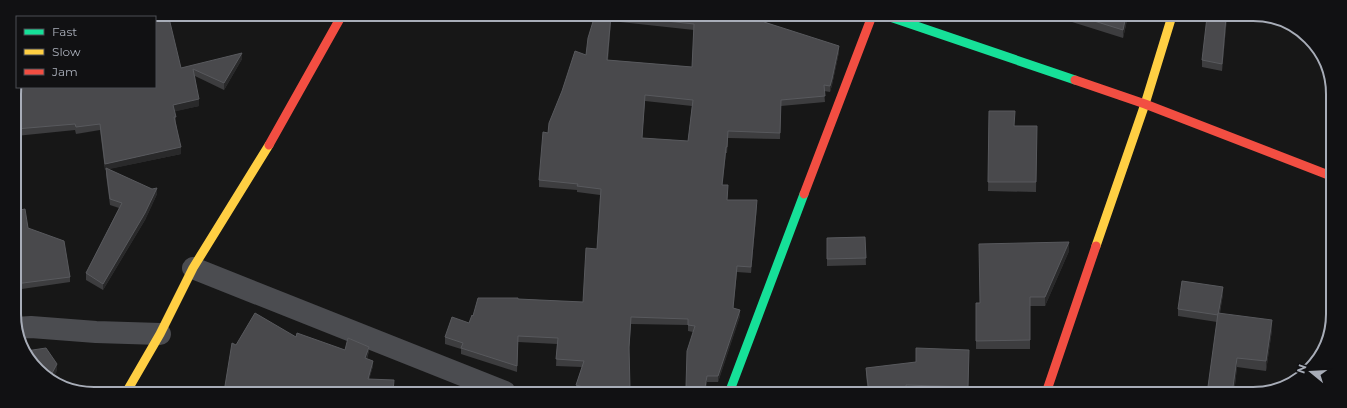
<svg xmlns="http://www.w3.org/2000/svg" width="1347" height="408" font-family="Montserrat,sans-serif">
<rect width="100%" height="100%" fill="#171717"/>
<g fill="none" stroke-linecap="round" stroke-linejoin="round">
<g stroke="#4b4c50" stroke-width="22">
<path d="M193,268L505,392"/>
<path d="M15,328L31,327L96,332L160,334"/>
</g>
<g stroke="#16e098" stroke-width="9">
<path d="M887,16L1075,80"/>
<path d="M729,393L804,194"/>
</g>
<g stroke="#ffcf43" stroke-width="9">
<path d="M1096,246L1145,104L1172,16"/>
<path d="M127,391L160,334L193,268L269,145"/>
</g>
<g stroke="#f24e42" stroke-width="9">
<path d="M1075,80L1145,104L1331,176"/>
<path d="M269,145L342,15"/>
<path d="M804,194L872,16"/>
<path d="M1046,393L1096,246"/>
</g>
</g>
<g fill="#3d3d3f" fill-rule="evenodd">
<path d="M595,15L754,16L765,22L839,52L832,85L830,92L824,91L825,102L781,106L780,139L728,138L727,153H726L722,185L728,192L727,200L757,206L751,273L737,272L733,308L740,316L718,382H707L705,393L578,392L576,391V385L582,367L556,366L557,344L518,342L517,372L461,354V349L445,344V337L469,323L473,316L518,299L583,302L597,249L600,195L577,192V190L539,187V180L548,133L586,55ZM611,21L694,30L692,67L608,60ZM645,101L692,106L688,141L642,138ZM631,324L688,325V331L693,332L686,387L630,389L629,352Z"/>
<path d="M1053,16H1128L1123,38Z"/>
<path d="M1227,17L1222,71L1202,67V60Z"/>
<path d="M242,59L224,90L195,76L199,106L175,111L176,123L181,154L108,169L157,194L145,220L103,290L86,280V273L119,208L110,205L106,175V170H105L100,130L76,134L75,130L16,136L14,116V89L181,68Z"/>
<path d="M989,111L1015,126H1037L1036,192L988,191Z"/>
<path d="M15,211L28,228L70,277V282L15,290Z"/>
<path d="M865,237L866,265L827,266V238Z"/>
<path d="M1069,251L1045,306H1030V349H976V303H980Z"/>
<path d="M1223,294L1220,313L1272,330L1266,371L1237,367L1234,394H1207L1217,322L1178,316V309Z"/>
<path d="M296,337L345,350L369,351L367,359L373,366L369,379L394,392H224L236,345Z"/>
<path d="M969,357L968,393H936L907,392V393H868L866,375V368Z"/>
</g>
<g fill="#29292a">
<path d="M611,15V21L607,66V60Z"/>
<path d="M1126,16H1128L1123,38V30Z"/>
<path d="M1226,17H1227L1222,71V64Z"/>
<path d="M839,46V52L832,85L830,92V86Z"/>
<path d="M242,53V59L224,90V83Z"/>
<path d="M199,99V106L173,112V105Z"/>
<path d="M181,147V154L105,170V164Z"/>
<path d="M726,147V153L722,191V185Z"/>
<path d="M157,188V194L145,220L103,290V284Z"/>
<path d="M757,200V206L751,273V267Z"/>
<path d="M1069,242V251L1045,306V297Z"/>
<path d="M737,266V272L733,314V308Z"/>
<path d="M1223,287V294L1218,322V315Z"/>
<path d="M740,310V316L718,382V376Z"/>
<path d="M1272,320V330L1266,371V361Z"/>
<path d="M369,347V351L365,363V358Z"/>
<path d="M1237,358V367L1234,394H1232Z"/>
<path d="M373,361V366L368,384V379Z"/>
<path d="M57,364V371L53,379L50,377Z"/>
<path d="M707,376V382L705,393H704Z"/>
</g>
<g fill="#49494c" stroke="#58595d" fill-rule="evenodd">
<path d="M122,14H144V17H123Z"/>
<path d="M162,14H168L181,68L242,53L224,83L193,69L199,99L173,105L176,117H174L181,147L105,164L100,124L76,127L75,124L16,129L14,109V89L17,77V87H155V17H151Z"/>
<path d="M595,15L754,16L765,19L764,22L839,46L832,79L830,86L824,85L825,96L781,100L780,133L728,131L727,147H726L722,185H728L727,200H757L751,267L737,266L733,308L740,310L718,376H707L704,393L579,392H578V391L593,390L576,385L584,361L556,359L558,338L518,336L517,366L461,348L463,343L445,337L452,317L469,323L472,315L473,316L478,298H518V299L583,302L586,248L597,249L601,189L577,186L578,184L539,180L543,132L548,133L549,123L562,91L575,51L586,55L588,38ZM611,15L694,24L692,67L607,60ZM645,95L693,100L688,141L642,138ZM631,317L688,319V325L695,326L687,351L686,387L630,389L629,347Z"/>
<path d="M1078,16H1126L1123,30Z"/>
<path d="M1207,17H1226L1222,64L1202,60Z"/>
<path d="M989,111H1015L1014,126H1037L1036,182H988Z"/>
<path d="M106,168L152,189L157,188L145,213L103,284L86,273L122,203L110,199Z"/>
<path d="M25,209L28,228L64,241L70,277L15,284V211Z"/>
<path d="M865,237L866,258L827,259V238Z"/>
<path d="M1069,242L1045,297H1030V340L976,341V303H980L979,244Z"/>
<path d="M1182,281L1223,287L1218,315L1178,309Z"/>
<path d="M255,313L296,337L297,333L345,350L348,338L369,347L365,358L373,361L368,379L394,380L393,392H271L253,388V392H224L232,343L236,345Z"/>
<path d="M1218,313L1272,320L1266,361L1237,358L1232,394H1207Z"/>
<path d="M46,348L57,364L50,377L34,367L26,351Z"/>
<path d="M916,348L969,350L968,387L906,385L907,393H869L866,368L916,362Z"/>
<path d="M444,389L452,392H443Z"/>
</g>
<path d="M0 0H1347V408H0ZM94 21H1253A73 73 0 0 1 1326 94V314A73 73 0 0 1 1253 387H94A73 73 0 0 1 21 314V94A73 73 0 0 1 94 21Z" fill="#111113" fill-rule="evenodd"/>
<path fill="none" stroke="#a8adb8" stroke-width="2" d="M94 21H1253A73 73 0 0 1 1326 94V314A73 73 0 0 1 1253 387H94A73 73 0 0 1 21 314V94A73 73 0 0 1 94 21Z"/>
<rect x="16" y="16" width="140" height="72" fill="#111113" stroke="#4d4f55"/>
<rect x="24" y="29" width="20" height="6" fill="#16e098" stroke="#4d4f55"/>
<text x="52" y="36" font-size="12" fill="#a8adb8">Fast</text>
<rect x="24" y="49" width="20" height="6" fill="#ffcf43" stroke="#4d4f55"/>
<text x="52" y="56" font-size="12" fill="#a8adb8">Slow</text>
<rect x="24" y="69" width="20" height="6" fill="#f24e42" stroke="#4d4f55"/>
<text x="52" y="76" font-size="12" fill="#a8adb8">Jam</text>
<g transform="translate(1311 372) rotate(288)" stroke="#111113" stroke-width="3" paint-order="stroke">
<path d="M0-3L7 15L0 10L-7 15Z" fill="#a8adb8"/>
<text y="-6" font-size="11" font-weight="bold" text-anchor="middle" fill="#a8adb8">N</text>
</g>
</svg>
